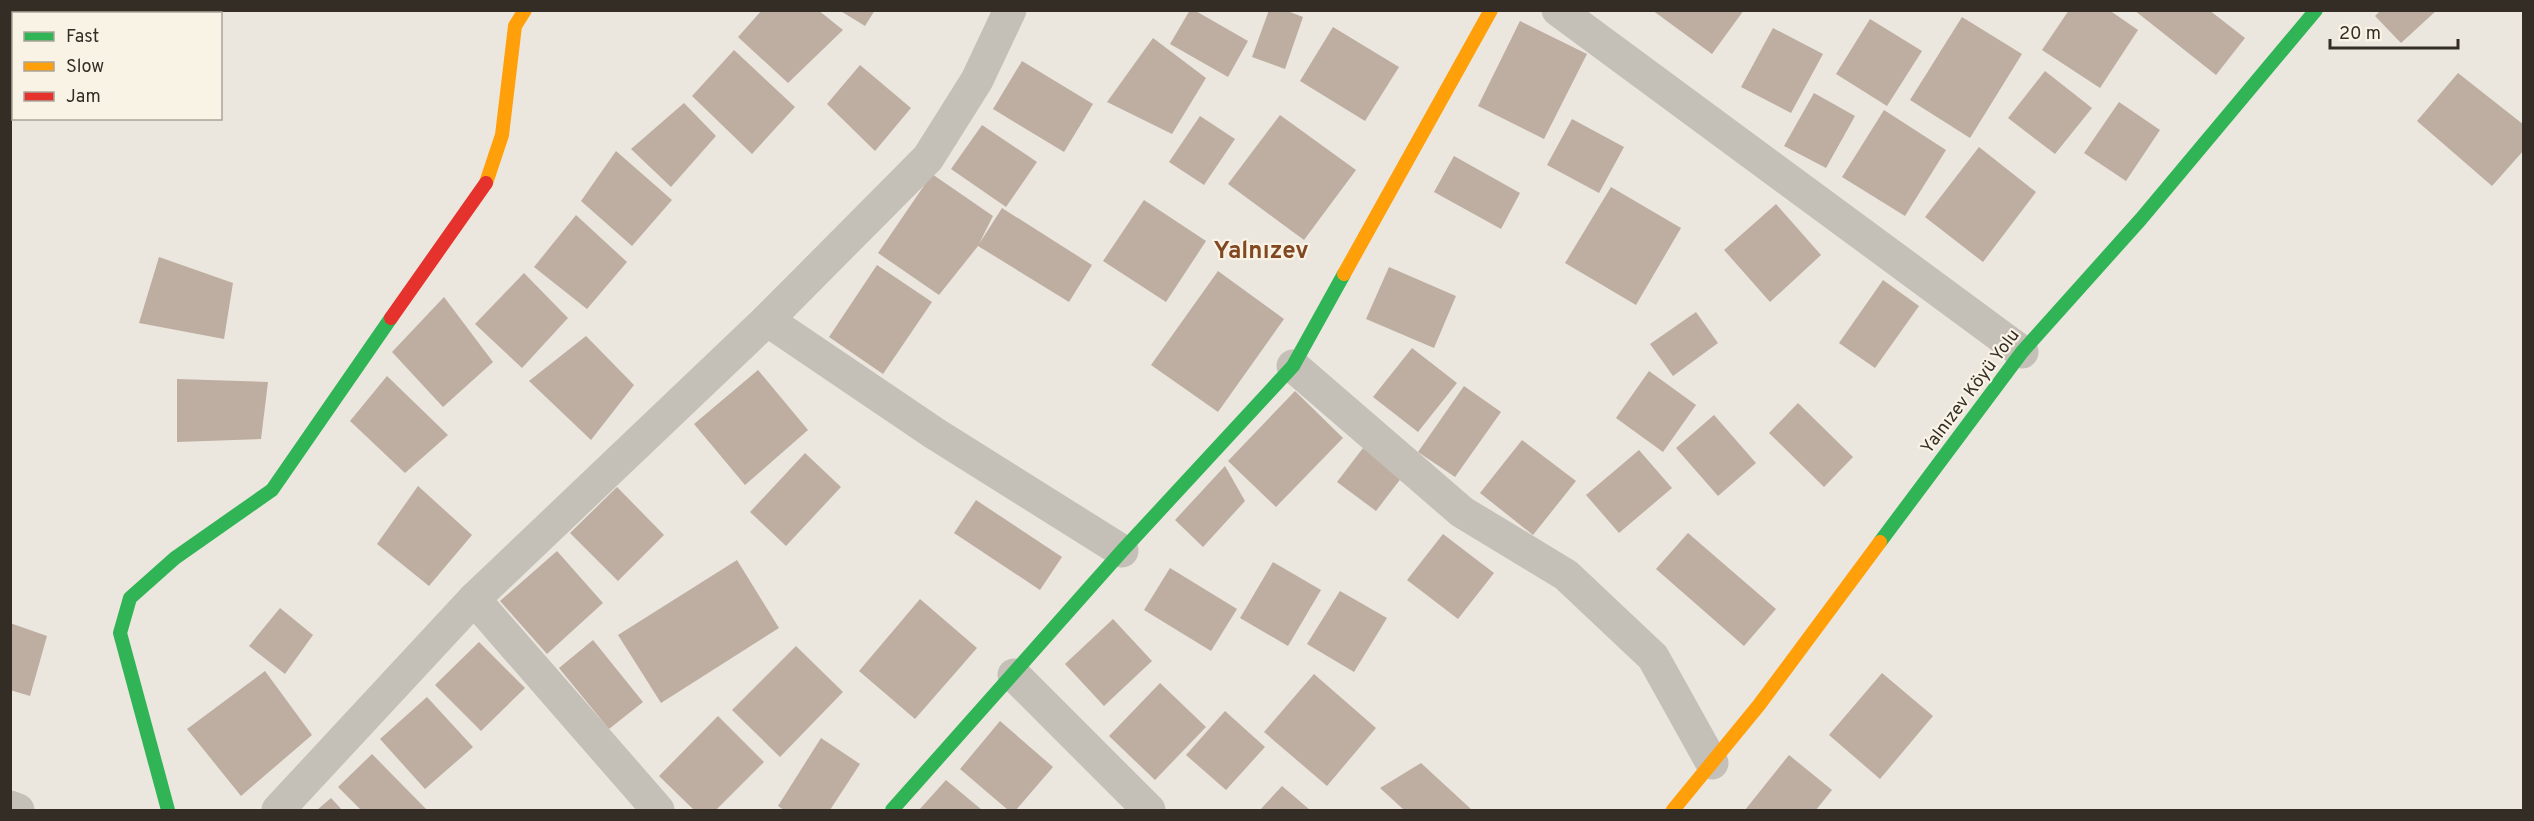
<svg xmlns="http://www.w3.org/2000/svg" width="2534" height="821" font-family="Overpass,sans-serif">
<rect width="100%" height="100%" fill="#ebe7df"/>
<g fill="#beaea1">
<path d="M75,10H149L150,14H75Z"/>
<path d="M762,10H818L843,30L788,83L738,37Z"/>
<path d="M839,10H875L865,26Z"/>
<path d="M1190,10H1194L1248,41L1228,77L1170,44Z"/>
<path d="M1269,10H1285L1303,17L1285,69L1252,57Z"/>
<path d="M1652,10H1744L1712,54Z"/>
<path d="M2069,10H2109L2138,30L2100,88L2042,50Z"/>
<path d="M2134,10H2209L2245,38L2216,75Z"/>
<path d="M2381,10H2437L2401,43L2375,16Z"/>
<path d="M1962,17L2022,54L1970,138L1910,100Z"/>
<path d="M1870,19L1922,51L1887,106L1836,74Z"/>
<path d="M1520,21L1587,54L1544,139L1478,106Z"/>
<path d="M1333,27L1399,67L1365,121L1300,81Z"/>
<path d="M1773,28L1823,54L1791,113L1741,87Z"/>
<path d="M1153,38L1206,78L1172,134L1107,102Z"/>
<path d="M734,50L795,107L752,154L692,96Z"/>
<path d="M1022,61L1093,104L1064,152L993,109Z"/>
<path d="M860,65L911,108L875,151L827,104Z"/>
<path d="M2045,71L2092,108L2055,154L2008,118Z"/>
<path d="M2458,73L2524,125V150L2492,186L2417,121Z"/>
<path d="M1814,93L1855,116L1826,168L1784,146Z"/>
<path d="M2119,102L2160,130L2126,181L2084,153Z"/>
<path d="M684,103L716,136L671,187L631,149Z"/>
<path d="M1884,110L1946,150L1905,216L1842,177Z"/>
<path d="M1280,115L1356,170L1304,240L1228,184Z"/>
<path d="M1200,116L1235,139L1204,185L1169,162Z"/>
<path d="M1572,119L1624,147L1599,193L1547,165Z"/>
<path d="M982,125L1037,162L1006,207L951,169Z"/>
<path d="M1979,147L2036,192L1983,262L1925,217Z"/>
<path d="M616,151L672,200L632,246L581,201Z"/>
<path d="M1454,156L1520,193L1501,229L1434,192Z"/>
<path d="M932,174L993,216L979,244L1002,208L1092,265L1069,302L978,246L939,295L878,253Z"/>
<path d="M1611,187L1681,228L1636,305L1565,263Z"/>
<path d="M1144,200L1206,241L1166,302L1103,261Z"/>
<path d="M1776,204L1821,255L1770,302L1724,250Z"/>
<path d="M576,215L627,262L587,309L534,267Z"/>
<path d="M159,257L233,283L224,339L139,323Z"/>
<path d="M877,265L932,302L883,374L829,337Z"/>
<path d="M1389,267L1456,296L1434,348L1366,319Z"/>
<path d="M1218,271L1284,319L1218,412L1151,365Z"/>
<path d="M524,273L568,318L522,368L475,324Z"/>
<path d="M1883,280L1919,306L1875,368L1839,343Z"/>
<path d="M444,297L493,362L443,407L392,352Z"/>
<path d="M1696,312L1718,343L1673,376L1650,344Z"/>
<path d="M586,336L634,385L591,440L529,381Z"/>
<path d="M1412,348L1457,383L1418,432L1373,397Z"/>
<path d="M758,370L808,430L745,485L694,424Z"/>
<path d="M1649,371L1696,405L1663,452L1616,418Z"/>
<path d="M387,376L448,435L405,473L350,421Z"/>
<path d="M177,379L268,382L261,439L177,442Z"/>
<path d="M1464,386L1501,412L1455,477L1418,452Z"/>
<path d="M1295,391L1343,438L1276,507L1228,461Z"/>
<path d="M1798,403L1853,457L1824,487L1769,433Z"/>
<path d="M1714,415L1756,463L1718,496L1676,448Z"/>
<path d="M1522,440L1576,481L1533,535L1480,493Z"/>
<path d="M1363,448L1402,477L1376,511L1337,482Z"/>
<path d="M1639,450L1672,488L1619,533L1586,495Z"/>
<path d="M805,453L841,487L786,546L750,512Z"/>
<path d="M1225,466L1245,501L1203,547L1175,520Z"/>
<path d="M418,486L472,535L429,586L377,544Z"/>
<path d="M617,487L664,535L618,581L570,533Z"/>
<path d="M976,500L1062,557L1040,590L954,533Z"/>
<path d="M1688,533L1776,609L1744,646L1656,569Z"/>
<path d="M1443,534L1494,573L1458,619L1407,580Z"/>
<path d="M557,551L603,603L547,654L500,601Z"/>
<path d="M737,560L779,628L661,703L618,635Z"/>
<path d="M1273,562L1321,590L1288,646L1240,618Z"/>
<path d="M1170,568L1237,609L1211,651L1144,610Z"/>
<path d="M1340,591L1387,618L1354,672L1307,644Z"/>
<path d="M920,599L977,648L915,719L859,671Z"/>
<path d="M280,608L313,635L285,674L249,646Z"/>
<path d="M1113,619L1152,661L1104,706L1065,664Z"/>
<path d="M10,623L47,636L30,696L10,690Z"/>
<path d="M593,640L643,702L609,729L559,668Z"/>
<path d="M479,642L525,688L481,731L435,685Z"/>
<path d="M796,646L843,692L780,757L732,710Z"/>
<path d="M265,671L312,735L241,796L187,729Z"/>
<path d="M1882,673L1933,716L1880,779L1829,735Z"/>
<path d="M1314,674L1376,728L1327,786L1264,732Z"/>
<path d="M1160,683L1206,727L1155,780L1109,736Z"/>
<path d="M427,697L473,747L425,789L380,739Z"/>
<path d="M1225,711L1265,747L1226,790L1186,755Z"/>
<path d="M718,716L764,762L716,810H694L659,776Z"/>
<path d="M1000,721L1053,767L1016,810H1008L960,769Z"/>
<path d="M821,738L860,764L830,810H784L778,806Z"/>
<path d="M372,754L427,810H361L338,787Z"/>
<path d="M1789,755L1832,790L1816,810H1745Z"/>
<path d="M1421,763L1472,810H1404L1380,788Z"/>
<path d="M946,780L982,810H919Z"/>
<path d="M1282,786L1310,810H1260Z"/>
<path d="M331,798L342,810H317Z"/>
</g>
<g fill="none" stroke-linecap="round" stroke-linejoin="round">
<g stroke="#c4bfb7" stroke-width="33">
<path d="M1010,10L977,80L928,158L767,320L934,433L1122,551"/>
<path d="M1558,10L2022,352"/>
<path d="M1293,366L1462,512L1566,575L1653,657L1712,763"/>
<path d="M1014,675L1149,810"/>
<path d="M10,807L18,810"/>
<path d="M278,810L474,599"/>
<path d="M658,810L474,599L767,320"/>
</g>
<g stroke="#30b455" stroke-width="14">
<path d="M1880,542L2022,352L2141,219L2316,10"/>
<path d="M168,810L120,633L130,598L175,558L272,490L391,318"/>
<path d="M892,810L1122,551L1293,366L1344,274"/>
</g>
<g stroke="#ff9f0a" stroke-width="14">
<path d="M486,183L502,135L515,26L525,10"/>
<path d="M1344,274L1491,10"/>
<path d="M1673,810L1759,705L1880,542"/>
</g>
<path stroke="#e5322d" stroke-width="14" d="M391,318L486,183"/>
</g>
<g text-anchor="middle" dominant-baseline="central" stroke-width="4.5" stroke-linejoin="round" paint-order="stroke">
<g font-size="18" fill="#342d26" stroke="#f8f3e5">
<text transform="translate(1971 392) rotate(-53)">Yalnızev Köyü Yolu</text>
</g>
<g font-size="24" font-weight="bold" fill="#814821" stroke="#f8f3e5">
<text x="1261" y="252">Yalnızev</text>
</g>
</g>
<rect width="2534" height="821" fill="none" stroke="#342d26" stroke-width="24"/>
<rect x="12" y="12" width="210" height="108" fill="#f8f3e5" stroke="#aaa499" stroke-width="1.5"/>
<rect x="24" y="32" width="30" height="9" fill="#30b455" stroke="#aaa499" stroke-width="1.5"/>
<text x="66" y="42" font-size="18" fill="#342d26">Fast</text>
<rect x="24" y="62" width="30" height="9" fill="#ff9f0a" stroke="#aaa499" stroke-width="1.5"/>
<text x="66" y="72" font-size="18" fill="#342d26">Slow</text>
<rect x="24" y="92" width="30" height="9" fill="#e5322d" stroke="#aaa499" stroke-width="1.5"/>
<text x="66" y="102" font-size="18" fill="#342d26">Jam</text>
<path d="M2330 39v9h128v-9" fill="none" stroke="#342d26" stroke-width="3"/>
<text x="2339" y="39" font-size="18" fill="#342d26" stroke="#f8f3e5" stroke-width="4.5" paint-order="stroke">20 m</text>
</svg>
